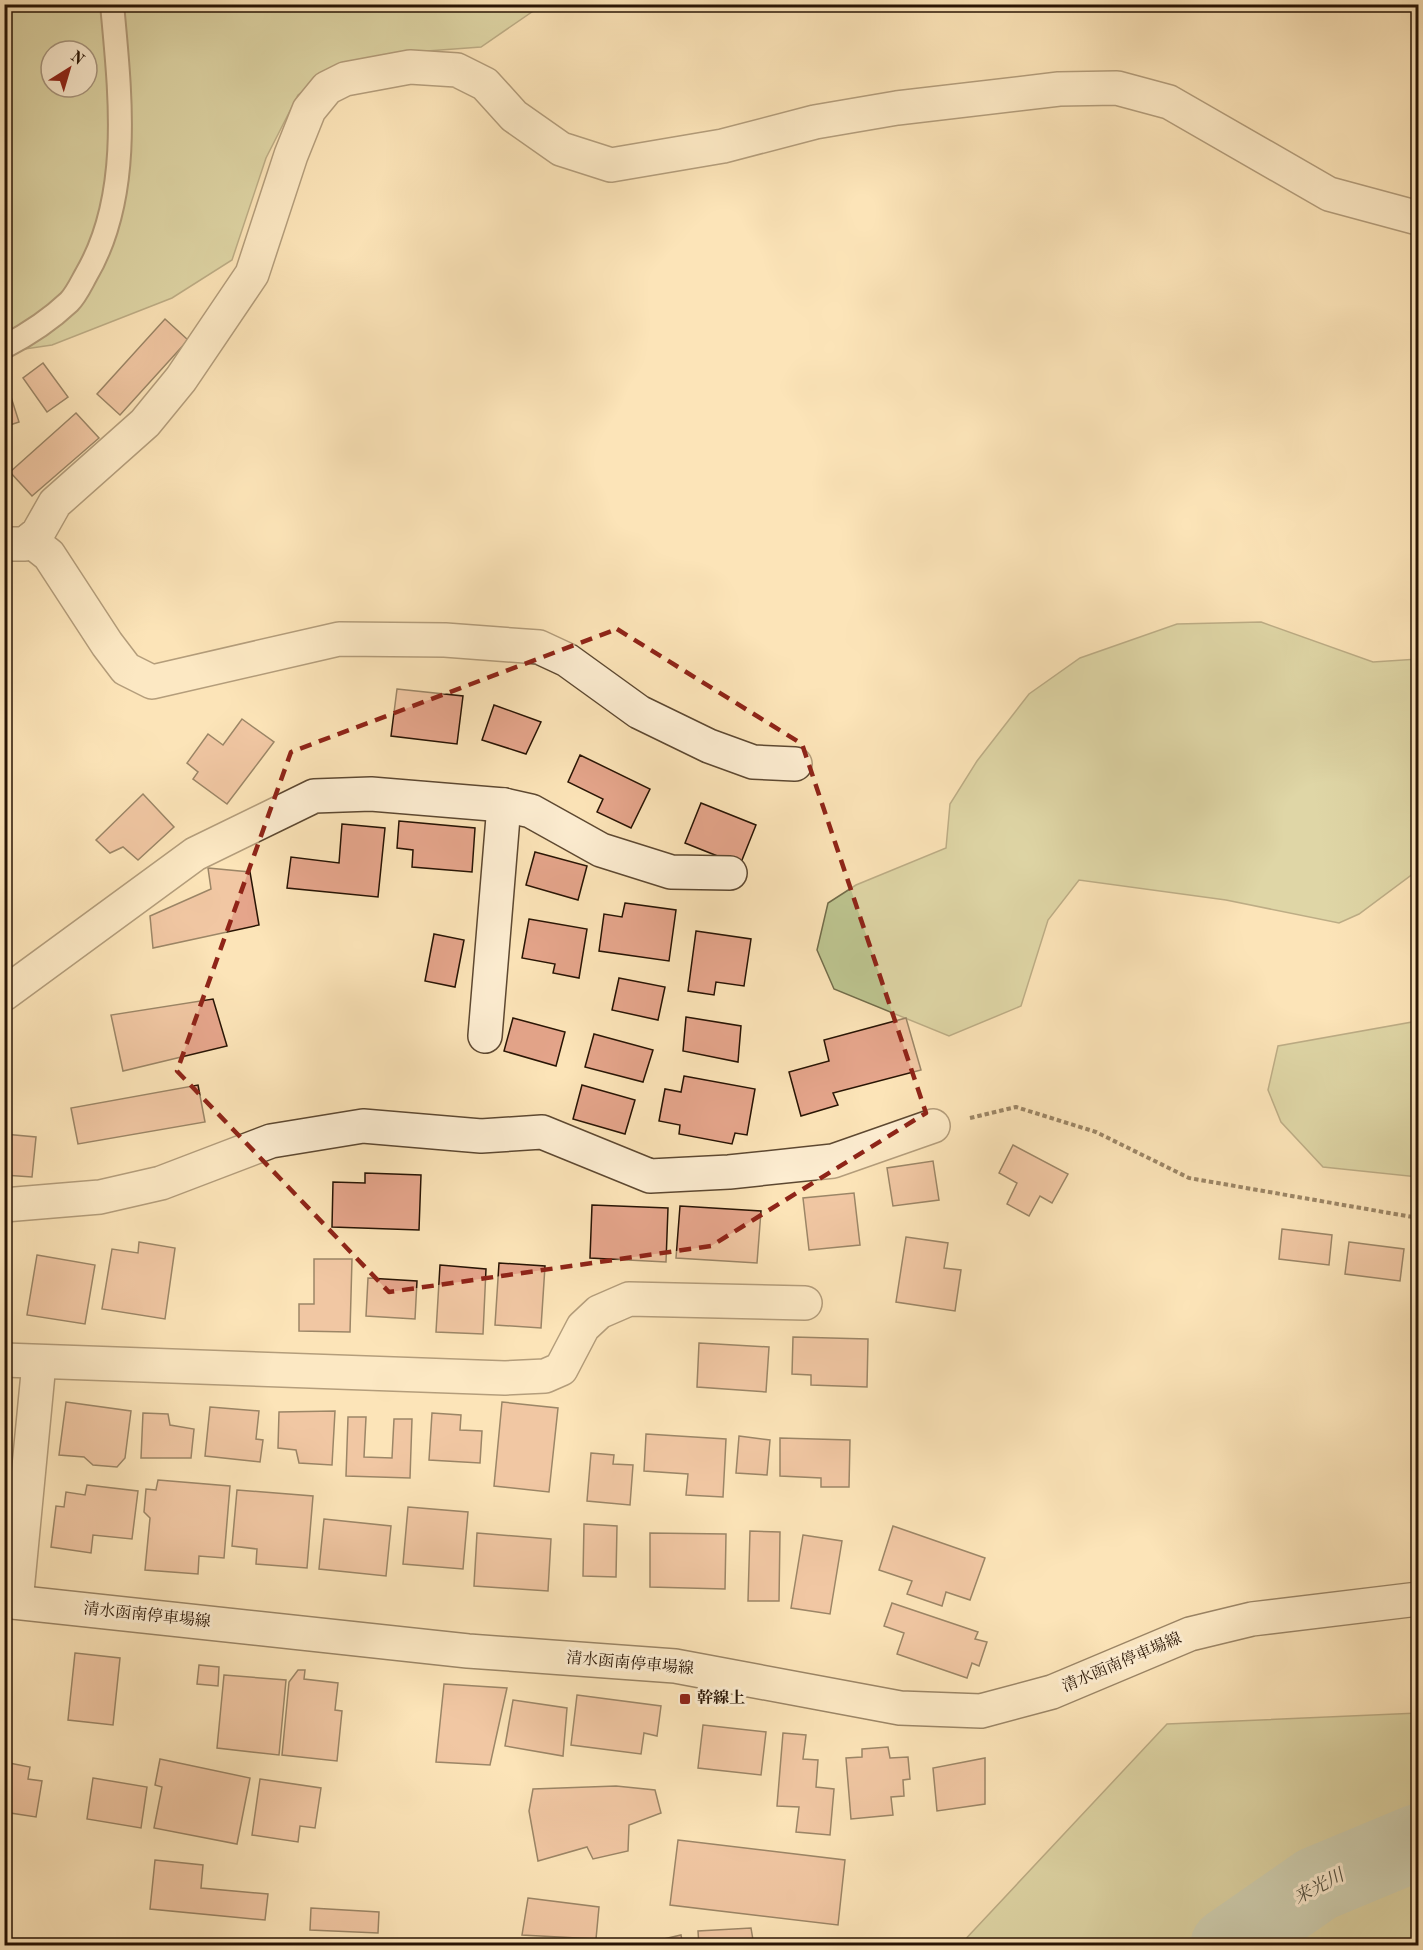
<svg xmlns="http://www.w3.org/2000/svg" width="1423" height="1950" font-family="'Old Standard TT','Noto Serif JP',serif">
<rect width="100%" height="100%" fill="#fce4b8"/>
<filter id="stains"><feTurbulence type="fractalNoise" baseFrequency=".00333" numOctaves="4"/><feColorMatrix values="0 0 0 0 .2 0 0 0 0 .09 0 0 0 0 .02 0 0 0 .5 -.17"/></filter>
<radialGradient id="worn" r=".72"><stop offset=".6" stop-color="#630" stop-opacity="0"/><stop offset="1" stop-color="#630" stop-opacity=".3"/></radialGradient>
<g fill="#bdc590" stroke="#726c4a" stroke-width="1.5" fill-rule="evenodd">
<path d="M4,5H542L481,47L400,53L333,70L298,95L266,158L232,260L172,298L52,345L5,352ZM51,51H87V87H51Z"/>
<path d="M1261,622L1373,662L1418,659V870L1359,914L1339,923L1226,900L1079,880L1048,920L1021,1006L949,1036L834,989L817,950L828,903L856,885L946,848L950,804L977,761L1029,694L1080,658L1177,624Z"/>
<path d="M1418,1021V1177L1323,1167L1281,1122L1268,1090L1278,1046Z"/>
<path d="M1418,1713V1945H960L1167,1724Z"/>
</g>
<g fill="none" stroke-linecap="round" stroke-linejoin="round">
<path stroke="#9fbeb2" stroke-width="76" d="M1228,1946L1317,1884L1418,1842"/>
</g>
<g fill="#e5a58b" stroke="#281404" stroke-width="1.5">
<path d="M165,319L188,340L120,415L97,394Z"/>
<path d="M43,363L68,397L47,412L23,378Z"/>
<path d="M4,375L19,422L4,427Z"/>
<path d="M76,413L99,438L32,496L10,472Z"/>
<path d="M397,689L463,696L457,744L391,736Z"/>
<path d="M494,705L541,722L526,754L482,740Z"/>
<path d="M242,719L274,742L227,804L193,779L198,772L187,763L208,734L223,745Z"/>
<path d="M580,755L650,789L631,828L597,812L603,799L568,782Z"/>
<path d="M143,794L174,827L138,860L123,847L110,853L96,840Z"/>
<path d="M701,803L756,825L740,865L685,843Z"/>
<path d="M399,821L475,828L472,872L412,867L413,850L397,848Z"/>
<path d="M342,824L385,828L378,897L287,888L291,857L339,863Z"/>
<path d="M535,852L587,866L578,900L526,885Z"/>
<path d="M208,868L250,872L259,925L153,948L150,916L211,889Z"/>
<path d="M625,903L676,910L669,961L599,951L604,914L622,917Z"/>
<path d="M529,919L587,929L579,978L553,973L555,964L522,958Z"/>
<path d="M696,931L751,939L744,986L716,982L714,995L688,991Z"/>
<path d="M434,934L464,940L455,987L425,981Z"/>
<path d="M619,978L665,987L658,1020L612,1010Z"/>
<path d="M213,999L227,1046L123,1071L111,1015Z"/>
<path d="M686,1017L741,1026L738,1062L683,1051Z"/>
<path d="M513,1018L565,1032L556,1066L504,1051Z"/>
<path d="M906,1018L921,1070L833,1093L838,1105L801,1116L789,1072L829,1061L824,1040Z"/>
<path d="M594,1034L653,1050L643,1082L585,1067Z"/>
<path d="M684,1076L755,1089L747,1135L735,1133L732,1144L679,1134L680,1125L659,1121L665,1089L681,1092Z"/>
<path d="M198,1085L205,1122L78,1144L71,1108Z"/>
<path d="M582,1085L635,1100L625,1134L573,1119Z"/>
<path d="M4,1134L36,1137L32,1177L4,1175Z"/>
<path d="M1013,1145L1068,1174L1052,1203L1040,1196L1029,1216L1007,1204L1017,1183L999,1173Z"/>
<path d="M933,1161L939,1200L893,1206L887,1168Z"/>
<path d="M365,1173L421,1175L419,1230L332,1227L333,1182L365,1183Z"/>
<path d="M854,1193L860,1245L809,1250L803,1198Z"/>
<path d="M592,1205L668,1208L666,1262L590,1258Z"/>
<path d="M680,1206L761,1211L757,1263L676,1258Z"/>
<path d="M1282,1229L1332,1235L1329,1265L1279,1259Z"/>
<path d="M906,1237L948,1243L944,1268L961,1270L955,1311L896,1302Z"/>
<path d="M139,1242L175,1248L165,1319L102,1309L112,1249L138,1253Z"/>
<path d="M1349,1242L1404,1249L1400,1281L1345,1274Z"/>
<path d="M37,1255L95,1265L85,1324L27,1315Z"/>
<path d="M314,1259H352L350,1332L299,1331V1304H314Z"/>
<path d="M499,1263L545,1266L541,1328L495,1325Z"/>
<path d="M440,1265L486,1269L483,1334L436,1332Z"/>
<path d="M368,1278L417,1281L415,1319L366,1316Z"/>
<path d="M793,1337L868,1339L867,1387L811,1385V1375L792,1374Z"/>
<path d="M699,1343L769,1347L766,1392L697,1387Z"/>
<path d="M66,1402L131,1411L125,1458L117,1467L93,1465L84,1457L59,1455Z"/>
<path d="M502,1402L558,1408L549,1492L494,1486Z"/>
<path d="M210,1407L259,1411L256,1439L263,1440L260,1462L205,1456Z"/>
<path d="M335,1411L332,1465L299,1463L296,1450L278,1448L279,1412Z"/>
<path d="M143,1413L168,1414L170,1425L194,1429L191,1458H141Z"/>
<path d="M432,1413L461,1415L460,1430L482,1431L480,1463L429,1460Z"/>
<path d="M348,1417H366L364,1457L392,1458L394,1419H412L410,1478L346,1476Z"/>
<path d="M646,1434L726,1439L723,1497L686,1495L688,1474L644,1471Z"/>
<path d="M739,1436L770,1440L767,1475L736,1473Z"/>
<path d="M780,1438L850,1440L849,1487H821V1478L780,1476Z"/>
<path d="M591,1453L614,1455L613,1464L633,1465L630,1505L587,1501Z"/>
<path d="M158,1480L230,1486L224,1558L199,1556L198,1574L145,1570L150,1518L144,1512L146,1489L156,1490Z"/>
<path d="M87,1485L138,1491L132,1539L93,1535L91,1553L51,1547L56,1506L64,1507L66,1492L85,1495Z"/>
<path d="M237,1490L313,1496L307,1568L256,1564L257,1549L232,1546Z"/>
<path d="M408,1507L468,1512L463,1569L403,1564Z"/>
<path d="M324,1519L391,1526L386,1576L319,1569Z"/>
<path d="M584,1524L617,1526L616,1577L583,1576Z"/>
<path d="M893,1526L985,1558L970,1600L946,1592L942,1606L907,1594L912,1581L879,1570Z"/>
<path d="M750,1531L780,1532L779,1601H748Z"/>
<path d="M477,1533L551,1539L548,1591L474,1586Z"/>
<path d="M650,1533L726,1534L725,1589L650,1587Z"/>
<path d="M803,1535L842,1541L830,1614L791,1608Z"/>
<path d="M892,1603L978,1632L975,1639L987,1642L979,1666L972,1663L967,1678L897,1654L904,1633L884,1626Z"/>
<path d="M75,1653L120,1658L113,1725L68,1720Z"/>
<path d="M199,1665L219,1667L218,1686L197,1684Z"/>
<path d="M298,1670H305L304,1679L338,1683L335,1710L342,1711L337,1761L282,1755L289,1682Z"/>
<path d="M224,1675L286,1680L279,1755L217,1748Z"/>
<path d="M444,1684L507,1688L490,1765L436,1762Z"/>
<path d="M577,1695L661,1706L657,1736L644,1733L641,1754L571,1745Z"/>
<path d="M513,1700L567,1708L563,1756L505,1746Z"/>
<path d="M703,1725L766,1732L761,1775L698,1768Z"/>
<path d="M783,1733L806,1735L803,1759L818,1760L816,1787L834,1789L830,1835L796,1832L799,1807L777,1806Z"/>
<path d="M888,1747L890,1758L908,1757L910,1779L903,1780L904,1796L891,1797L893,1815L851,1819L846,1758L862,1757V1749Z"/>
<path d="M985,1758V1804L937,1811L933,1768Z"/>
<path d="M160,1759L250,1778L237,1844L154,1828L162,1787L155,1785Z"/>
<path d="M4,1762L30,1767L28,1779L42,1781L36,1817L4,1812Z"/>
<path d="M93,1778L147,1787L141,1828L87,1819Z"/>
<path d="M260,1779L321,1788L315,1828L300,1826L298,1842L252,1835Z"/>
<path d="M616,1786L655,1790L661,1813L629,1825L628,1851L593,1859L587,1847L538,1861L529,1811L533,1789Z"/>
<path d="M678,1840L845,1860L838,1925L670,1905Z"/>
<path d="M155,1860L203,1865L201,1888L268,1894L265,1920L150,1909Z"/>
<path d="M528,1898L599,1907L596,1939L522,1935Z"/>
<path d="M311,1908L379,1912L378,1933L310,1930Z"/>
<path d="M751,1928L754,1946H699L698,1931Z"/>
<path d="M681,1935L683,1946H634Z"/>
<path d="M139,1940L173,1946H138Z"/>
</g>
<g fill="none" stroke-linecap="round" stroke-linejoin="round">
<defs>
<path id="service" d="M4,347C27,335 50,320 69,302C76,295 81,284 86,275C133,195 120,92 112,4"/>
<g id="minor">
<path d="M30,540L49,555L107,644L126,669L152,682L339,639L445,640L539,647L567,660L639,712L709,746L753,762L795,764"/>
<path d="M4,544H25L38,533L55,503L145,423L181,379L252,274L291,155L309,110L327,88L345,79L410,67L457,70L485,84L514,116L561,149L611,165L723,146L815,122L897,108L1059,89L1117,88L1169,102L1329,194L1418,218"/>
<path d="M4,994L195,854L314,796L371,794L504,805L531,811L601,850L671,872L730,873"/>
<path d="M485,1036L504,805"/>
<path d="M4,1205L100,1197L161,1183L271,1141L363,1126L481,1136L542,1132L650,1176L729,1172L833,1161L933,1126"/>
<path d="M4,1360L505,1378L545,1376L561,1369L583,1327L599,1312L629,1299L805,1303"/>
<path d="M16,1602L39,1363"/>
</g>
<path id="secondary" d="M4,1601L468,1651L675,1666L900,1708L981,1711L1052,1692L1190,1634L1252,1619L1418,1599"/>
</defs>
<use href="#service" stroke="#5d4831" stroke-width="26"/>
<use href="#minor" stroke="#5d4831" stroke-width="36"/>
<use href="#secondary" stroke="#281404" stroke-width="36"/>
<path stroke="#281404" stroke-width="4" stroke-dasharray="4.5 3" stroke-linecap="butt" d="M970,1118L1016,1107L1096,1132L1189,1178L1418,1218"/>
<use href="#service" stroke="#fdedd1" stroke-width="22"/>
<use href="#minor" stroke="#fdedd1" stroke-width="33"/>
<use href="#secondary" stroke="#fdedd1" stroke-width="33"/>
</g>
<path d="M0 0H1423V1950H0ZM617,629L802,744L926,1113L711,1246L389,1292L177,1071L291,752Z" fill="#fce4b8" fill-opacity=".55" fill-rule="evenodd"/>
<path fill="none" stroke="#8f2418" stroke-width="4.5" stroke-dasharray="12 8" stroke-linejoin="round" d="M617,629L802,744L926,1113L711,1246L389,1292L177,1071L291,752Z"/>
<rect fill="#8f2418" stroke="#fdedd1" stroke-width="2" x="679" y="1693" width="12" height="12" rx="3"/>
<g text-anchor="middle" dominant-baseline="central" stroke-width="6" stroke-linejoin="round" paint-order="stroke">
<g font-size="16" fill="#281404" stroke="#fdedd1">
<text transform="translate(147 1616) rotate(6)">清水函南停車場線</text>
<text transform="translate(1122 1663) rotate(-23)">清水函南停車場線</text>
<text transform="translate(630 1664) rotate(5)">清水函南停車場線</text>
</g>
<g font-size="16" font-weight="bold" fill="#281404" stroke="#fdedd1" text-anchor="start">
<text x="697" y="1699">幹線上</text>
</g>
<g font-size="18" font-style="italic" fill="#525041" stroke="#fdedd1">
<text transform="translate(1319 1887) rotate(-28)">来光川</text>
</g>
</g>
<rect width="1423" height="1950" fill="none" stroke="#fce4b8" stroke-width="24"/>
<rect x="6" y="6" width="1411" height="1938" fill="none" stroke="#281404" stroke-width="3"/>
<rect x="12" y="12" width="1399" height="1926" fill="none" stroke="#281404" stroke-width="1.5"/>
<g transform="translate(69 69) rotate(37)"><circle r="28" fill="#fdedd1" stroke="#a8967f" stroke-width="1.5"/>
<path d="M0-4.5L10 22L0 15L-10 22Z" fill="#8f2418"/>
<text y="-9" font-size="16" font-weight="bold" text-anchor="middle" fill="#281404">N</text>
</g>
<rect width="100%" height="100%" filter="url(#stains)"/>
<rect width="100%" height="100%" fill="url(#worn)"/>
</svg>
